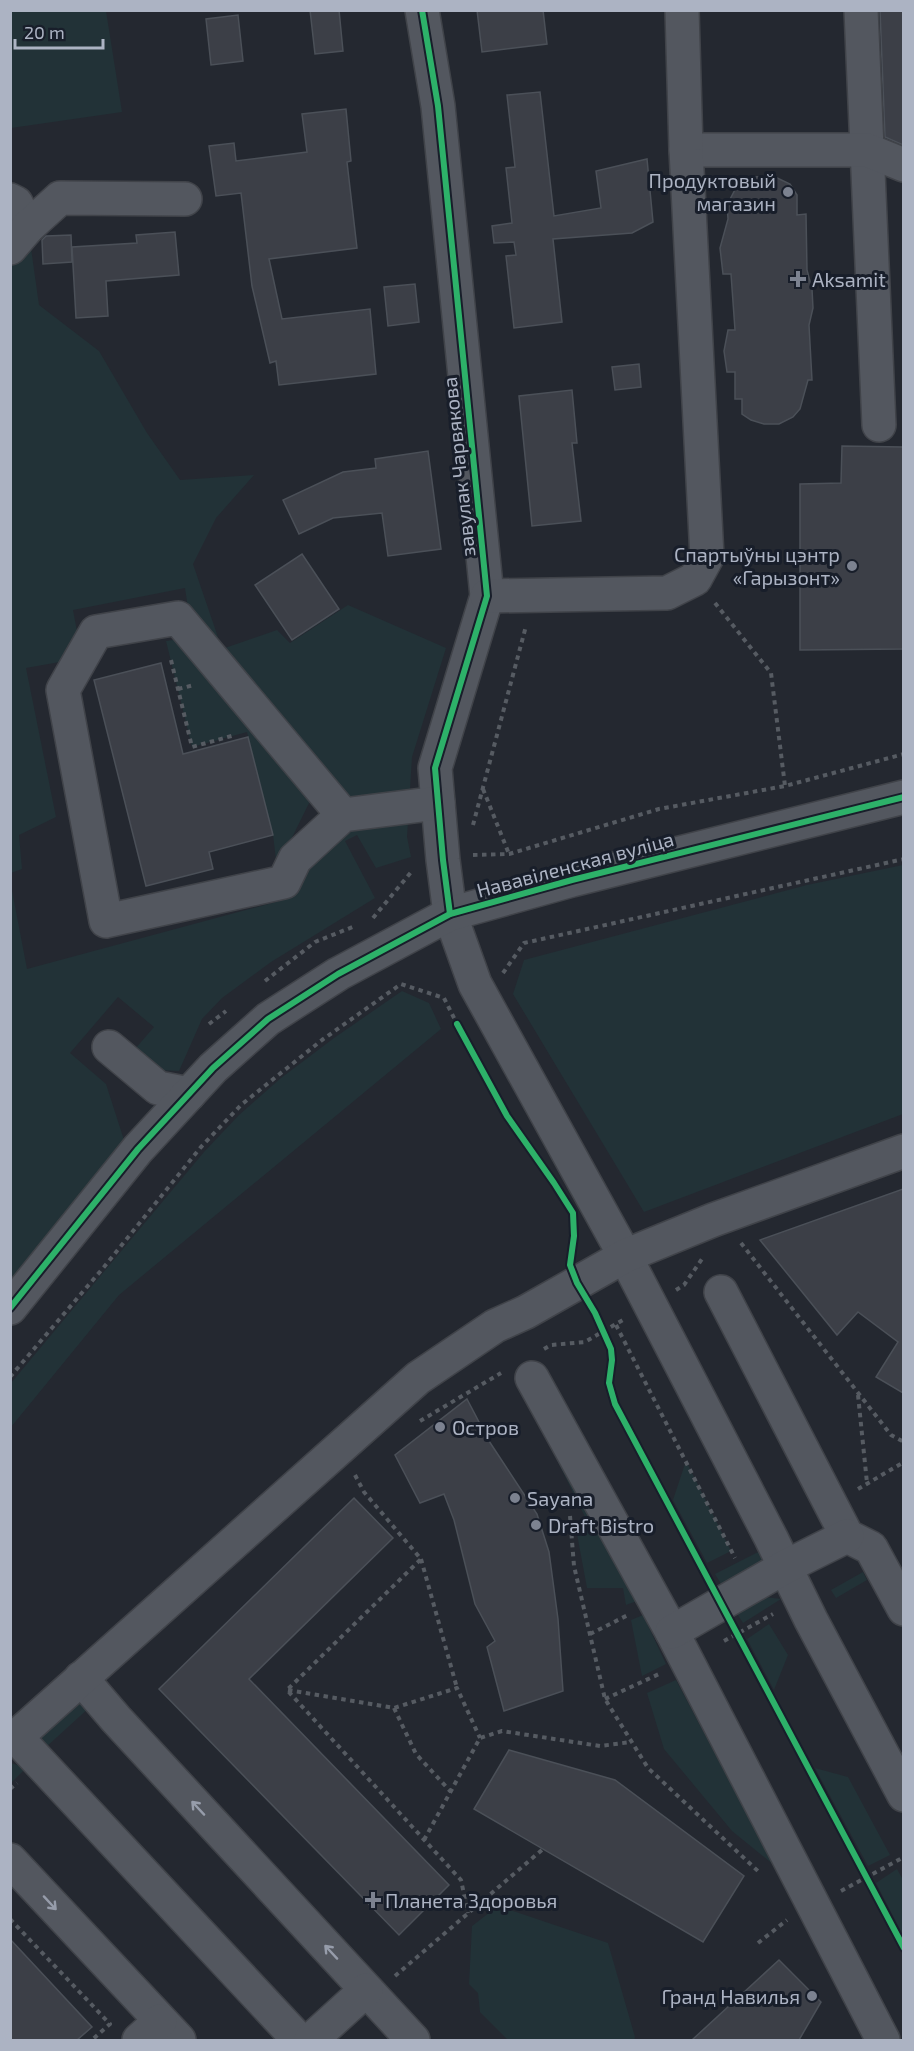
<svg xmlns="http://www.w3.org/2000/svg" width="914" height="2051" font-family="'Exo 2',sans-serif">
<rect width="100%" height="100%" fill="#242830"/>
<g fill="#223237">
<path d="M10,11H106L122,112L11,128Z"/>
<path d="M28,227L39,305L99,351L147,433L180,480L254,475L216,518L193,564L222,649L277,630L290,643L348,605L446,648L412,757L407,837L411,857L376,868L357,835L345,841L375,898L271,962L222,998L202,1019L179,1071L157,1070L135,1049L154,1027L118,997L70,1053L106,1084L124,1140L11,1279L10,880L27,969L287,899L284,882L343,815L192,635L185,588L73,610L82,658L26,668L56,817L19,835L22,869L11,873L10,230Z"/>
<path d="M180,639L314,793L277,868L273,835L247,732L192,747L166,641Z"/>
<path d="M903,865V1114L644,1212L513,994L524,960L807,885Z"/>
<path d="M402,991L429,1003L441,1029L119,1295L11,1427V1383L204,1152L239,1115L281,1078L334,1038Z"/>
<path d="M556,1450L637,1601L626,1605L623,1588H587L577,1534L591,1529L553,1452Z"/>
<path d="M686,1461L731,1551L707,1563L673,1500Z"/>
<path d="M762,1550L761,1563L723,1587L715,1574Z"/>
<path d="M863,1572L867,1580L836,1598L831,1590Z"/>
<path d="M765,1597L781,1599L743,1623L736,1612Z"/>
<path d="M643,1615L666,1664L642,1676L631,1620Z"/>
<path d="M769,1624L788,1655L774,1690L747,1639Z"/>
<path d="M676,1680L774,1865L732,1831L664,1749L647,1693Z"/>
<path d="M78,1702L91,1706L45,1748L41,1737Z"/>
<path d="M11,1763L26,1768L11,1783Z"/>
<path d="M815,1768L848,1777L890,1855L868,1866Z"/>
<path d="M897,1869L903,1880V1935L876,1883Z"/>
<path d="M498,1906L608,1943L635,2037L634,2040H508L480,2012L478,1993L469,1984L472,1926Z"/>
</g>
<g fill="#3c3f47" stroke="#4b5058" stroke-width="1.5">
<path d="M310,10H339L343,51L315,54Z"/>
<path d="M477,10H543L547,44L482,52Z"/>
<path d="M880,10H903V145L885,137Z"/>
<path d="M238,15L243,61L211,65L206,19Z"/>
<path d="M540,92L554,216L601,208L596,171L647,159L653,222L632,233L553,239L562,322L514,328L506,256L516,255L514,242L494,243L492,226L512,223L506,168L515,167L507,95Z"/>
<path d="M346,109L351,161L347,162L357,248L269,259L282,319L370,309L376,374L279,385L276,361L270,363L252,286L241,193L216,196L209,146L234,143L236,161L307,152L302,114Z"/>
<path d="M773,176L790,184L797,195V215L806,214L807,270L812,289L813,308L809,325L812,380H808L800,409L793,417L779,424H764L751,420L742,414V399H735V372H727L724,351L728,330H735L731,274H723L720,248L728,219L727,205L738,184L753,177Z"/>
<path d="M175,232L179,275L106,281L108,316L76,318L72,247L137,243L136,235Z"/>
<path d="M71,235L72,262L43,264L42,240L46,236Z"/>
<path d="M415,284L419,322L388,326L384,287Z"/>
<path d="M639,364L641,387L615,390L612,367Z"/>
<path d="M572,390L577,443H572L581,521L532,526L519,396Z"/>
<path d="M842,446L903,447V649L800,650V484L841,483Z"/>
<path d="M428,451L441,549L388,556L382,513L333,518L299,534L283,500L343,472L376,468L375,459Z"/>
<path d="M302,554L339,609L292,640L255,585Z"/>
<path d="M161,663L183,754L248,737L273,835L209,852L213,869L146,886L94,680Z"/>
<path d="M903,1189V1393L876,1377L898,1342L858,1312L837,1335L760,1240Z"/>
<path d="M467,1399L489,1441L537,1514L549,1552L558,1619L563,1691L504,1711L487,1647L495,1641L475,1604L454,1520L444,1494L420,1503L395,1455Z"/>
<path d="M354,1498L393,1538L249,1679L449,1885L399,1935L159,1689Z"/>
<path d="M509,1750L615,1780L744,1876L703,1942L474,1809Z"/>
<path d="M10,1939L92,2027L77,2040H10Z"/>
<path d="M779,1960L821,2002L799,2040H692Z"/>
</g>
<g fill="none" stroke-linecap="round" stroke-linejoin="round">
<defs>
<g id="minor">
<path d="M422,10L438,106L487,596L435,768L443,860L450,914L475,984L625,1256L771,1538L811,1620L904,1795"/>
<path d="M861,10L879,425"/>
<path d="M686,150H867L904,165"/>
<path d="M10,200L16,203L28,227"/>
<path d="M10,248L28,227L60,198L185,199"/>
<path d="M487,596L667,593L695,579L707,557L686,150L682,10"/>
<path d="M343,815L178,618L96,632L63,690L106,921L284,882L295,859L343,815L438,803"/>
<path d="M109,1047L158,1088L189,1094"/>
<path d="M721,1292L847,1536L871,1548L904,1609"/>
<path d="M10,1308L138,1149L213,1068L268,1019L338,974L450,914L572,880L904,797"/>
<path d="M532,1378L672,1632L883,2040"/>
<path d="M672,1632L785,1567L847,1536"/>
<path d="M81,1678L116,1719L413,2040"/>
<path d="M10,1860L179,2040"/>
<path d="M139,2040L160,2021"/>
<path d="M299,2040L16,1737L418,1378L495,1326L526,1312L625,1256L713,1220L904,1151"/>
<path d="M311,2040L366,1990"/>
</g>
</defs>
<use href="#minor" stroke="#404349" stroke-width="36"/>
<g stroke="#565b62" stroke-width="4" stroke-dasharray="4.5 4.5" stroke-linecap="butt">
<path d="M715,603L771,673L785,786"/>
<path d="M171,660L192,747L235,735"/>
<path d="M178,689L194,685"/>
<path d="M483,789L509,854"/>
<path d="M473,825L526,626"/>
<path d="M473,855L509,854L659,809L785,786L904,754"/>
<path d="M373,918L412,871"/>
<path d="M503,973L524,943L904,859"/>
<path d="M265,981L315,942L355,926"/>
<path d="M209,1024L226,1011"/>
<path d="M741,1243L891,1435L904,1442"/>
<path d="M676,1290L684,1285L702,1259"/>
<path d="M616,1325L735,1558"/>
<path d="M544,1349L551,1345L585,1342L623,1320"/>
<path d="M10,1377L104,1267L201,1147L241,1105L322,1040L401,984L444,998L457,1024"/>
<path d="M858,1395L867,1483"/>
<path d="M420,1421L501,1373"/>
<path d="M355,1475L364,1492L421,1559L287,1690L461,1880L468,1913"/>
<path d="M858,1489L904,1462"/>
<path d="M570,1516L574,1566L605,1699L648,1768L760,1873"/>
<path d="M421,1559L457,1688"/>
<path d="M590,1634L628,1615"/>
<path d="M724,1641L773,1614"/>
<path d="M288,1690L394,1708L457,1688L480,1738"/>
<path d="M605,1699L659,1674"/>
<path d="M394,1708L416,1754L451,1792"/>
<path d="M10,1789L17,1783"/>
<path d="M424,1840L480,1738L502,1731L600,1746L631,1742"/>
<path d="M841,1891L904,1857"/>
<path d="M10,1919L110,2024L92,2040"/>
<path d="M758,1943L787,1920"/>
<path d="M395,1976L543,1849"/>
</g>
<use href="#minor" stroke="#53575f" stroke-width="33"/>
<defs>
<g id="cycleway">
<path d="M422,10L438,106L487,596L435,768L443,860L450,914"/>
<path d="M457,1024L507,1116L554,1183L573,1213L574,1236L570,1265L577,1283L595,1313L611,1349L612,1360L609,1383L615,1404L904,1948"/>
<path d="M10,1308L138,1149L213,1068L268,1019L338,974L450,914L572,880L904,797"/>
</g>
</defs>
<use href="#cycleway" stroke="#181e2a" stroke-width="10"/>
<use href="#cycleway" stroke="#2db169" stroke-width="6"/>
</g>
<defs><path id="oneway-shaft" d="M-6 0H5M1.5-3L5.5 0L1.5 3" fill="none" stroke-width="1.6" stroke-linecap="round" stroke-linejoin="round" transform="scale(1.5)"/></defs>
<g stroke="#969caa">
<use href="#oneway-shaft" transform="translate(198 1808) rotate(-133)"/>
<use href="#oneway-shaft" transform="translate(50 1903) rotate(47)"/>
<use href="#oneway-shaft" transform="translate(331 1952) rotate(-133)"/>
</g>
<g fill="#7c8290" stroke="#181e2a" stroke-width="2">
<circle cx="788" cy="192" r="6"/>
<path d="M795 270h6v6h6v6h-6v6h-6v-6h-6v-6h6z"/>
<circle cx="852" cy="566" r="6"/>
<circle cx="440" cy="1427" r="6"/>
<circle cx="515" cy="1498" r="6"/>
<circle cx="536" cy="1525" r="6"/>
<path d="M370 1891h6v6h6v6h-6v6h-6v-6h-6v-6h6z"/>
<circle cx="812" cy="1996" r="6"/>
</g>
<g text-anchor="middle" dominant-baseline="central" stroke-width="6" stroke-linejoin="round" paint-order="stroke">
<g font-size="20" fill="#acb3c3" stroke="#181e2a" text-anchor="start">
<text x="776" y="180" text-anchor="end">Продуктовый<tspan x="776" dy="23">магазин</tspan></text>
<text x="812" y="279">Aksamit</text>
<text x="840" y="554" text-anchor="end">Спартыўны цэнтр<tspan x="840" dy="23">«Гарызонт»</tspan></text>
<text x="452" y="1427">Остров</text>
<text x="527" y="1498">Sayana</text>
<text x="548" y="1525">Draft Bistro</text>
<text x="385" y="1900">Планета Здоровья</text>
<text x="800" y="1996" text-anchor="end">Гранд Навилья</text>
</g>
<g font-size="20" fill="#acb3c3" stroke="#181e2a">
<text transform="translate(458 467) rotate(-96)">завулак Чарвякова</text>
<text transform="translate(575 864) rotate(-15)">Нававіленская вуліца</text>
</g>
</g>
<rect width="914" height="2051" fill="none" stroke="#acb3c3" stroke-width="24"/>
<path d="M15 39v9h88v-9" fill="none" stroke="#acb3c3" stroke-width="3"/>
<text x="24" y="39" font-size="18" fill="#acb3c3" stroke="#181e2a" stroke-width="4.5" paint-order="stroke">20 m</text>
</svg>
